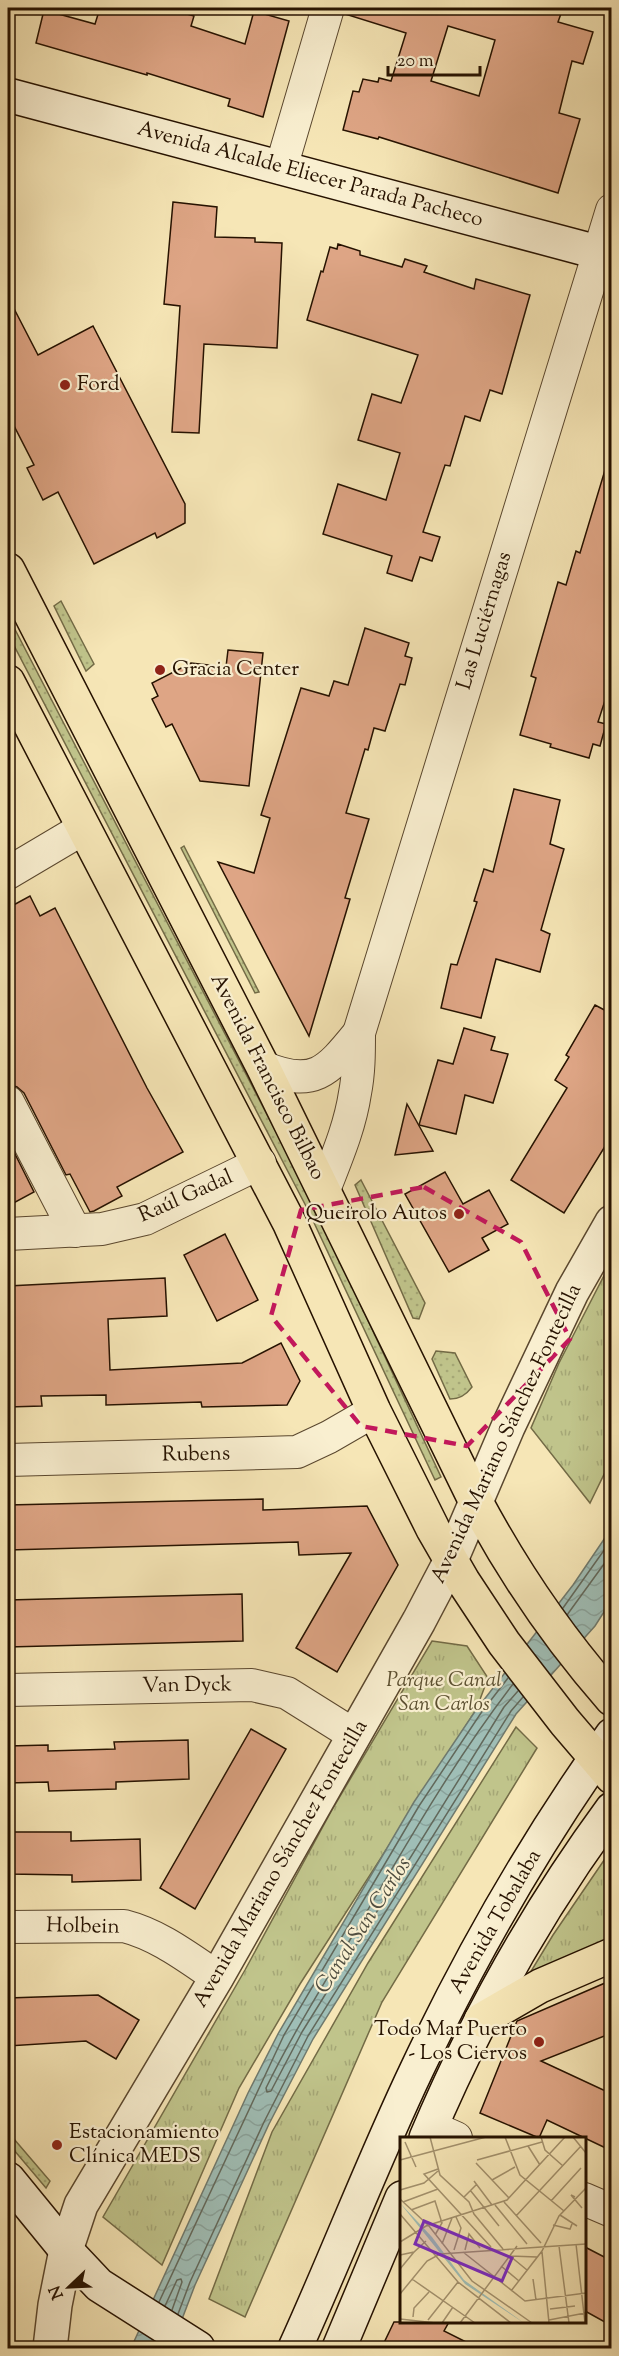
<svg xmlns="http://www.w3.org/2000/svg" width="619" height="2356" font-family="'Sorts Mill Goudy',serif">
<defs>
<pattern id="grass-dots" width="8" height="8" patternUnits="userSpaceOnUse" patternTransform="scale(1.5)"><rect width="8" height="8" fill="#c0c48b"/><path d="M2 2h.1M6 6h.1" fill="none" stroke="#a5a776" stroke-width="1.8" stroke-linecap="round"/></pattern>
<pattern id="park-tufts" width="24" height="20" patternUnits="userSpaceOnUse" patternTransform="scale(1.5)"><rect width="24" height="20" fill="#c0c48b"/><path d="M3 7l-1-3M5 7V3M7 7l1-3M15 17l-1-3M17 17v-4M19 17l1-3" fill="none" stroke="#a5a776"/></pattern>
<pattern id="water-waves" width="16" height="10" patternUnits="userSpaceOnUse" patternTransform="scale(1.5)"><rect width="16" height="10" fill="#9fbeb6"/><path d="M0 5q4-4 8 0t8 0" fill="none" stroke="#89a29b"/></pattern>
</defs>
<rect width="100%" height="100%" fill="#f6e6b6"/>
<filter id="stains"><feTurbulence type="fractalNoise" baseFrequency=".00333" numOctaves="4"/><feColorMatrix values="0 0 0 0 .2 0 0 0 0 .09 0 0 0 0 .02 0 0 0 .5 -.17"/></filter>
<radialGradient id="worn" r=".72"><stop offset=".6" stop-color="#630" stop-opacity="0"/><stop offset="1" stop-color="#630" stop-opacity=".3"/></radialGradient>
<g fill="url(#grass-dots)" stroke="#736b46" stroke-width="1.5">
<path d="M61,601L94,664L86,671L54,606Z"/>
<path d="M8,616L316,1209L441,1477L435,1480L308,1210L8,634Z"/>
<path d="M184,846L259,992L255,993L181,848Z"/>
<path d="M361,1180L425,1303L419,1319L413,1318L355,1185Z"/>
<path d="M436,1351L455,1353L472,1387C466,1395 460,1399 450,1399L432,1359Z"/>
<path d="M8,2132L50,2181L46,2188L8,2143Z"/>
</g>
<g fill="url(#park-tufts)" stroke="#736b46" stroke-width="1.5">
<path d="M611,1262V1460L590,1503L531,1428L559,1363Z"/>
<path d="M432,1641L467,1646L488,1678L476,1710L300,1984L239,2088L162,2265L103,2217L245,1970L333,1808Z"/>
<path d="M516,1727L537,1748L382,2002L245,2317L209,2299L272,2132L368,1963Z"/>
<path d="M611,1850V1957L513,2001L553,1935Z"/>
</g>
<path fill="url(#water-waves)" stroke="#6f796d" stroke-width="1.5" d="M611,1529V1601L595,1626L516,1714L313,2039L269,2124L195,2285L171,2348H131L248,2093L279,2032L414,1802L476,1710L573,1585Z"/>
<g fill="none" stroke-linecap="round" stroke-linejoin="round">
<g stroke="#62685b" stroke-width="1.5">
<path d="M563,1608L612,1539"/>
<path d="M567,1615L612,1553"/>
<path d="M513,1684C456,1758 410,1838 363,1918C330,1974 295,2029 266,2088L267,2092L271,2091L302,2032L504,1707L518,1691"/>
<path d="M159,2302L284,2035L419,1806L481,1713L508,1678"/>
<path d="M165,2306L177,2280L181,2279L182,2282L172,2310"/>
<path d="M178,2314L190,2282L264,2122L308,2036L511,1711L523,1697"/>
</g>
</g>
<g fill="#dea585" stroke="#261200" stroke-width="1.5" fill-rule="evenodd">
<path d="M100,8H166L194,16L191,26L245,44L254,11L289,21L263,117L228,106L230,99L147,73V75L36,43L44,10L95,24Z"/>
<path d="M345,8H563L558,22L593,32L583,64L572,61L559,113L580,119L558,193L379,137L378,139L343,130L353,91L359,92L363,79L378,82L379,78L391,81L406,33L345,14ZM448,26L495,40L479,96L431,81Z"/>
<path d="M173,202L217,207L215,237L255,238V242L282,243L277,348L204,344L199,433L172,432L180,306L164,304Z"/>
<path d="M338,244L360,251V255L402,267L405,259L427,266L424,272L474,289L476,279L530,295L502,394L490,390L480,421L465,416L450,466L445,465L423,532L440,537L432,561L420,557L412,581L387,573L392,556L323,534L338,484L386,500L400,453L358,440L372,394L401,403L418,355L307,320L321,271L323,272L330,247L337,249Z"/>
<path d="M8,297L38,355L93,326L185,504V523L157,538L155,533L94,564L58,492L43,500L27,468L34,465L8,414Z"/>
<path d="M605,470L612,471V679L598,722L606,724L600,746L593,744L589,758L550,747L551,744L520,735L536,678L531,676L558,582L566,585L576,551L580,553Z"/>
<path d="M365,628L409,643L405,656L412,658L405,685L400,684L385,731L374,728L368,750L365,749L346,813L369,819L345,898L350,899L309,1036L218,862L254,873L270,818L261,815L301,688L329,696L334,681L348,685Z"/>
<path d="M228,650L263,653L249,786L200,781L172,724L166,727L152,699L158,696L152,683L191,663L226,667Z"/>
<path d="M514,789L560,800L550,844L564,849L541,930L550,934L540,972L496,959L481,1018L441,1008L451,964L457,965L477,902L474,901L484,869L493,872Z"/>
<path d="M30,896L40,916L55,908L147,1088L183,1152L117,1187L122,1196L94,1211L90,1212L70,1174L66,1175L24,1093L17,1087L8,1084V908Z"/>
<path d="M595,1005L612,1014V1135L564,1213L511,1180L567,1088L555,1080L569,1057L566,1055Z"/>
<path d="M464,1028L495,1037L491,1050L508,1054L493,1103L465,1095L456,1134L419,1125L438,1060L453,1064Z"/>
<path d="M407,1104L433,1151L395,1155Z"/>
<path d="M8,1140L34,1192L8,1206Z"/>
<path d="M445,1172L463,1204L489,1190L508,1224L482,1238L489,1250L449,1272L405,1194Z"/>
<path d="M225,1234L258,1300L217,1321L184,1255Z"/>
<path d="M165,1278L167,1316L108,1319L110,1370L242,1363L281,1343L300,1381L287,1405L202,1407L201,1402L106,1405V1395L41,1396L42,1406L8,1407V1286Z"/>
<path d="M263,1499V1510L367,1506L398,1565L337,1672L296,1648L351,1553L299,1555L298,1542L8,1550V1505Z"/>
<path d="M242,1594L243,1641L8,1647V1600Z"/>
<path d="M251,1729L286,1749L195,1909L160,1888Z"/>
<path d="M188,1740L189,1779L116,1782V1789L49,1791L48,1782L8,1783V1746L48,1745V1751L115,1749L114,1742Z"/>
<path d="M8,1832H71V1841L140,1839L141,1880L72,1882V1875L8,1874Z"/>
<path d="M612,1980V2033L541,2061L612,2094V2151L547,2120L539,2138L480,2113L517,2021Z"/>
<path d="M98,1995L139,2020L116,2059L86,2041L8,2046V1998Z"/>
<path d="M585,2247L612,2261V2326L585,2311Z"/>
<path d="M394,2322H449L444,2331L480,2349H381Z"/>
</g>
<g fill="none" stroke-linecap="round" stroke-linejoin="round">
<defs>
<g id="minor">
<path d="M281,168L328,8"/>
<path d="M8,873L84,828"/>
<path d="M263,1067C314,1089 328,1071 359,1033"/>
<path d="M8,1102L75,1231"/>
<path d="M324,1190C336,1159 350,1127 355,1093C359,1073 359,1053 359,1033L612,210"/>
<path d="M8,1234L102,1229L145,1219L260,1163"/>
<path d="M8,1460L297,1452L329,1437L374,1411"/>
<path d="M8,1690L252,1685L287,1693L354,1735"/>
<path d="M8,1927L124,1926C159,1935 187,1957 217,1977"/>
<path d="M431,2127L456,2138"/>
<path d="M584,2199L612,2211"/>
</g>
<path id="tertiary" d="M50,2348L55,2305L66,2250L81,2205L217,1977L419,1621L451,1560L508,1427L572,1292L612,1222"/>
<g id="secondary">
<path d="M8,95L612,256"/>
<path d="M426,2138C475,2022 537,1911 612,1809"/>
<path d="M8,2179L66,2250L99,2285L198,2348"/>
<path d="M295,2348C337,2256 373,2161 417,2069C472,1953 537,1840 612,1735"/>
<path d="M339,2348L402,2198"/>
</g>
<g id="primary">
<path d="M8,570L263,1067L476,1502C514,1573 559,1639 612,1699"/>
<path d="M8,682L290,1224L374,1411L433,1529L463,1581L504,1643L565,1722L612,1777"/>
<path d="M481,2020L540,1986L612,1955"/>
</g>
</defs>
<use href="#minor" stroke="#5a472e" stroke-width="34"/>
<use href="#tertiary" stroke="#5a472e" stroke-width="36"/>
<use href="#secondary" stroke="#261200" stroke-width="36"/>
<use href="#primary" stroke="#261200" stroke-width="36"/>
<use href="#minor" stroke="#f9efd0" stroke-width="32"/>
<use href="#tertiary" stroke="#f9efd0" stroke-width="33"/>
<use href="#secondary" stroke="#f9efd0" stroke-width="33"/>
<use href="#primary" stroke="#f6e6b6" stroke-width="33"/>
</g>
<path fill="none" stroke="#c2185b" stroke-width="4.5" stroke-dasharray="12 8" stroke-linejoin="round" d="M424,1187L521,1242L570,1339L467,1446L361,1426L271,1316L301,1210Z"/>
<g fill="#8f2418" stroke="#f9efd0" stroke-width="2">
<circle cx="65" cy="385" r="6"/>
<circle cx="160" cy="670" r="6"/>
<circle cx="459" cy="1214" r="6"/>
<circle cx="539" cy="2042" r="6"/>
<circle cx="57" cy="2145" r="6"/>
</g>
<g text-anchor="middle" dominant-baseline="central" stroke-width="4.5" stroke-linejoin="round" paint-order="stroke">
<g font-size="21" fill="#261200" stroke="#f9efd0">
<text transform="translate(310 175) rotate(15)">Avenida Alcalde Eliecer Parada Pacheco</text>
<text transform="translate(485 621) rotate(-73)">Las Luciérnagas</text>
<text transform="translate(267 1077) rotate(63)">Avenida Francisco Bilbao</text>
<text transform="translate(186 1197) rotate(-24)">Raúl Gadal</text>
<text transform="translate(507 1434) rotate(-65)">Avenida Mariano Sánchez Fontecilla</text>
<text transform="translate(196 1455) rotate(-1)">Rubens</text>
<text transform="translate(187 1686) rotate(-1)">Van Dyck</text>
<text transform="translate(281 1864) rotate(-60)">Avenida Mariano Sánchez Fontecilla</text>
<text transform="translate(496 1922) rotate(-60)">Avenida Tobalaba</text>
<text transform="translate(83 1927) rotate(1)">Holbein</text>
</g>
<g font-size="21" fill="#261200" stroke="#f9efd0" text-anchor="start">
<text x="77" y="385">Ford</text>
<text x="172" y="670">Gracia Center</text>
<text x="447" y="1214" text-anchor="end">Queirolo Autos</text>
<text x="527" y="2030" text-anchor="end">Todo Mar Puerto<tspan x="527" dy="24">- Los Ciervos</tspan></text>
<text x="69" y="2133">Estacionamiento<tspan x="69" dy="24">Clínica MEDS</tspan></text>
</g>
<g font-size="21" font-style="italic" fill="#5c5031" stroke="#f9efd0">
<text x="444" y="1681">Parque Canal<tspan x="444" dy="24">San Carlos</tspan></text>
</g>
<g font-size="22" font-style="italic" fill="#504e40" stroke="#f9efd0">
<text transform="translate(364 1926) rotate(-57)">Canal San Carlos</text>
</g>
</g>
<g transform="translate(400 2137)">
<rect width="186" height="186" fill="#f6e6b6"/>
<path d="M0,66L32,100L64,143L124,186L65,147Z" fill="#9fbeb6"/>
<path fill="none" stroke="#a3916d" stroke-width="1.5" d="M30,0L40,38L69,65L74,77L103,112M105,0L120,38L164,74M141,0L145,13L163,29M173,0L186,16M5,5L16,30M128,9L140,28M0,23L86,0M77,23L142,5M76,26L109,61M38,32L24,37L91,110M92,43L115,30M74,44L92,68M0,53L24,46L38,34M70,53L99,89M64,60L77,47M175,60L171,58L182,71M0,62L29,89L72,144L132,186M151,64L181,31M3,65L38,52M104,65L141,106M95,68L127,107M11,73L35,64L42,86L35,98M0,77L58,145L111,186M160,78L177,89M116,79L181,9M153,88L170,92L172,87M0,105L26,89L107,63L165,0M42,107L52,81M176,107L185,186M159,109L169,186M54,113L61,91L56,80M65,113L69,97L80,111M63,115L125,164L186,156M142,115L149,186M0,118L14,115L26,104M110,119L137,120M110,119L127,133M101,129L119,144M0,132L14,115M12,142L75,186M133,142L136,163M111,154L142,114L159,79L186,51M0,157L27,124L40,117L186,107M150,172L175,169M13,180L14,171L29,155M0,182L36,186M28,183L58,145M149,183L185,176M42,186L53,170M60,186L117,109"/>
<path fill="#7b2cbf" fill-opacity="0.15" stroke="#7b2cbf" stroke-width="3" d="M24,84L112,121L102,144L15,107Z"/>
<rect width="186" height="186" fill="none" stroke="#261200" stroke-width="3"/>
</g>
<rect width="619" height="2356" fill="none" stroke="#f6e6b6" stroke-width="30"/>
<rect x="9" y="9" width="601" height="2338" fill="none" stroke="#261200" stroke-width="3"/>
<rect x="15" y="15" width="589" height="2326" fill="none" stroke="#261200" stroke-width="1.5"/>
<g transform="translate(69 2287) rotate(247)" stroke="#f9efd0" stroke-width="4.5" paint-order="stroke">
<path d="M0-4.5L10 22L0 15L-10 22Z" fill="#261200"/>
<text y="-9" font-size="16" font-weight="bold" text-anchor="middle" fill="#261200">N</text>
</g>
<path d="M388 66v9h92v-9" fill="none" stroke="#261200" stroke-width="3"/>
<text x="397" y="66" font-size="18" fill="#261200" stroke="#f9efd0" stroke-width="4.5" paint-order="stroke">20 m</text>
<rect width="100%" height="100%" filter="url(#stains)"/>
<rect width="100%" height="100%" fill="url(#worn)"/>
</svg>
